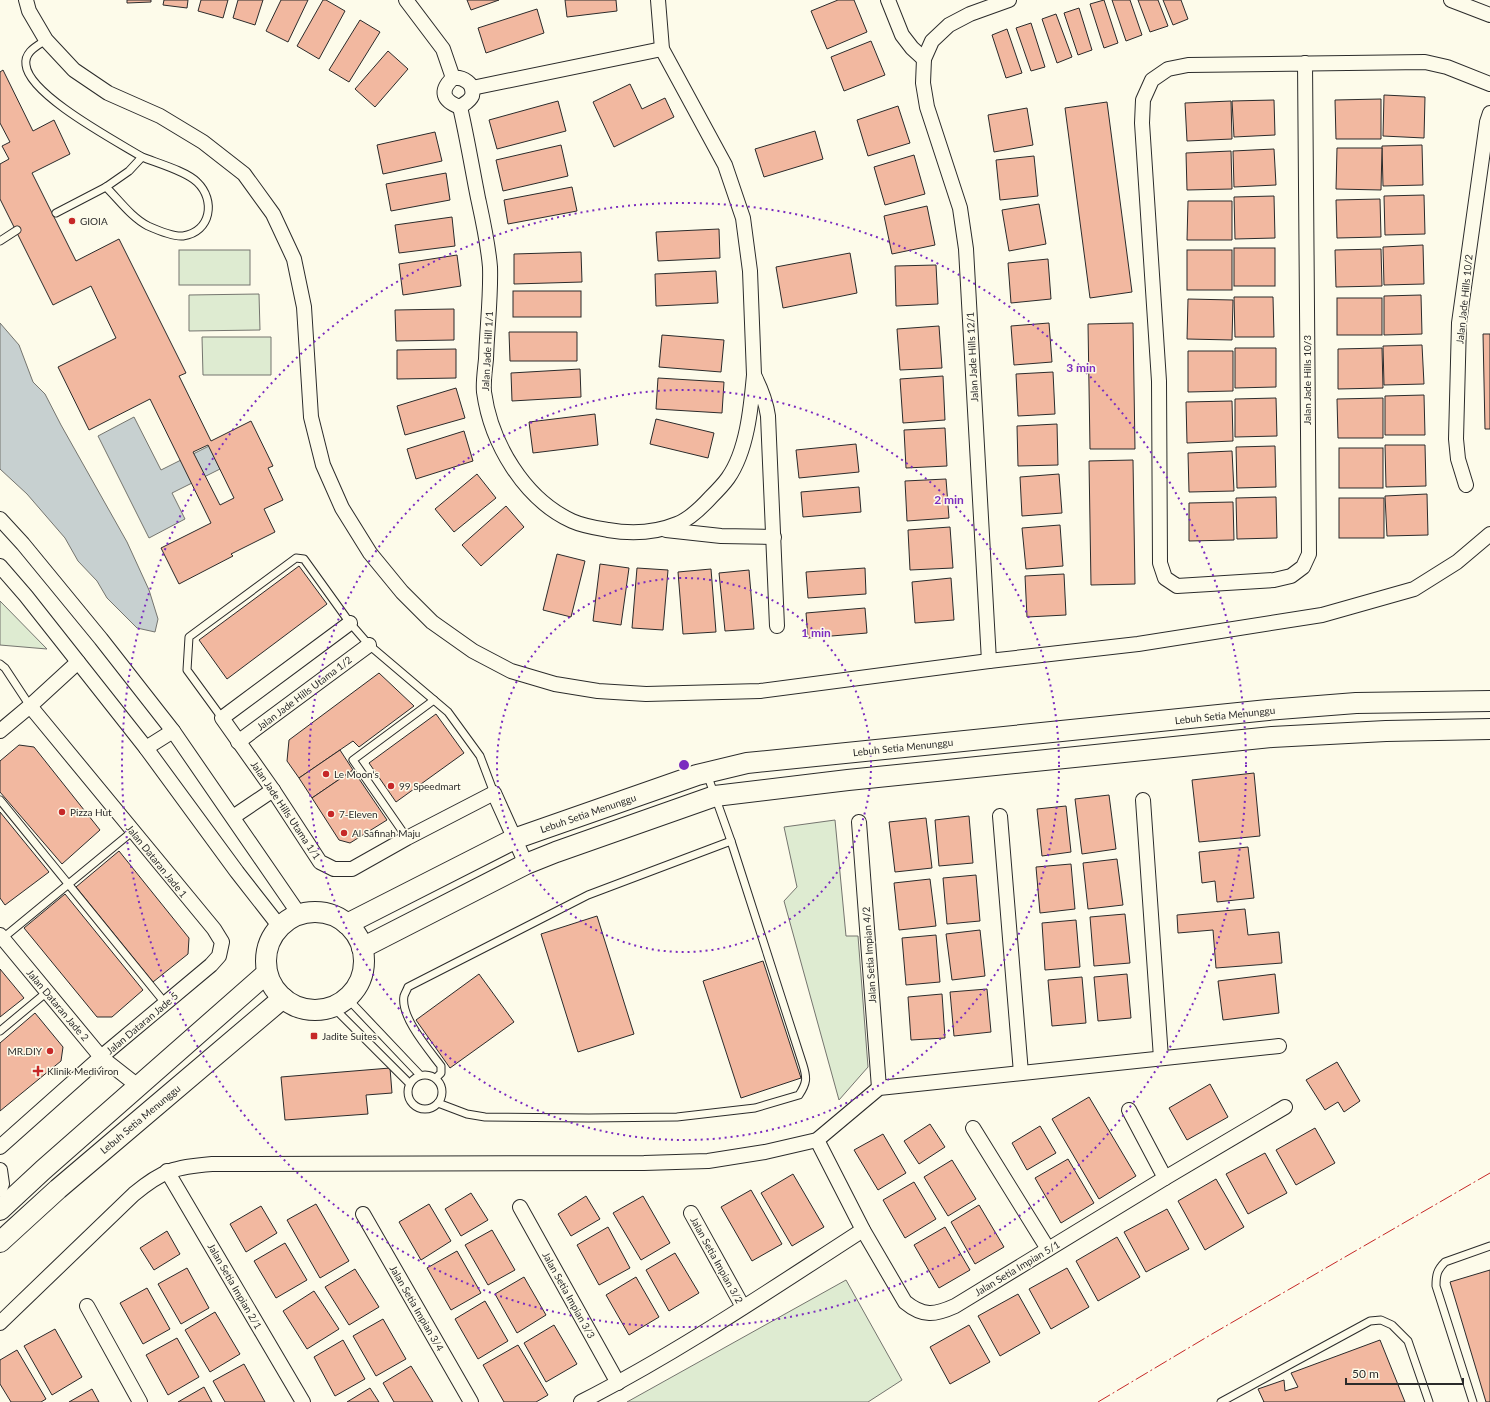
<svg xmlns="http://www.w3.org/2000/svg" width="1490" height="1402" font-family="Lato,sans-serif">
<rect width="100%" height="100%" fill="#fdfbea"/>
<g fill="#deebd1" stroke="#74746e">
<rect x="179" y="250" width="71" height="35"/>
<path d="M259,294L260,330L189,331V295Z"/>
<path d="M202,337H271V375H203Z"/>
<path d="M0,601L47,649L0,645Z"/>
<path d="M835,820L846,936H858L868,1067L839,1100L784,901L797,887L784,827Z"/>
<path d="M846,1280L902,1380L868,1402H627Z"/>
</g>
<g fill="#c7d0d0" stroke="#74746e">
<path d="M0,323L19,345L33,382L45,394L61,425L127,542L149,590L158,619L155,632L137,628L107,598L97,581L78,561L65,538L27,494L0,469Z"/>
<path d="M134,417L161,470L209,446L220,469L172,493L185,519L149,538L98,436Z"/>
</g>
<g fill="#f2b8a0" stroke="#2b2b2b" fill-rule="evenodd">
<path d="M127,0H151V2L127,3Z"/>
<path d="M164,0H188L187,8L163,5Z"/>
<path d="M201,0H228L223,18L198,11Z"/>
<path d="M238,0H263L255,25L233,18Z"/>
<path d="M281,0H308L288,42L266,31Z"/>
<path d="M323,0H326L345,11L319,59L297,46Z"/>
<path d="M467,0H499L471,10Z"/>
<path d="M565,0H616L617,11L567,17Z"/>
<path d="M838,0H854L867,32L827,49L811,11Z"/>
<path d="M1104,0L1118,43L1104,48L1090,4Z"/>
<path d="M1112,0H1130L1142,35L1126,41Z"/>
<path d="M1138,0H1158L1168,26L1150,32Z"/>
<path d="M1163,0H1181L1188,19L1173,25Z"/>
<path d="M1079,8L1092,50L1078,55L1064,13Z"/>
<path d="M537,9L544,33L486,53L478,28Z"/>
<path d="M1056,14L1072,57L1057,63L1042,19Z"/>
<path d="M360,20L380,32L349,82L329,70Z"/>
<path d="M1031,23L1045,67L1031,71L1016,28Z"/>
<path d="M1007,29L1022,73L1006,78L992,35Z"/>
<path d="M871,41L885,75L844,91L831,57Z"/>
<path d="M388,51L408,69L375,107L355,89Z"/>
<path d="M3,70L33,131L54,120L70,154L32,173L76,261L119,239L186,373L179,376L211,441L251,421L273,466L268,468L283,500L264,509L275,532L231,554L233,556L179,584L161,548L211,523L150,399L89,430L58,367L116,338L91,286L53,305L0,199V164L9,159L2,146L10,142L0,123V72ZM208,445L234,498L220,505L193,452Z"/>
<path d="M630,84L642,109L665,98L674,117L614,147L593,102Z"/>
<path d="M1384,95L1425,97L1424,138L1383,136Z"/>
<path d="M1381,99V139H1336L1335,100Z"/>
<path d="M1274,100L1275,135L1234,137L1232,101Z"/>
<path d="M558,101L566,131L497,149L489,120Z"/>
<path d="M1231,101L1232,139L1187,141L1185,103Z"/>
<path d="M1107,102L1132,292L1090,298L1065,108Z"/>
<path d="M898,106L910,143L868,156L857,120Z"/>
<path d="M1027,108L1033,145L994,152L988,115Z"/>
<path d="M815,131L823,159L764,177L755,149Z"/>
<path d="M435,132L442,161L383,174L377,145Z"/>
<path d="M561,145L568,176L503,191L496,160Z"/>
<path d="M1422,145L1423,185L1383,186L1382,146Z"/>
<path d="M1337,148H1382L1381,190L1336,189Z"/>
<path d="M1274,149L1276,185L1234,187L1233,151Z"/>
<path d="M1231,151L1232,189L1187,190L1186,153Z"/>
<path d="M914,155L925,194L885,205L874,167Z"/>
<path d="M1034,156L1038,196L1000,200L996,160Z"/>
<path d="M446,173L450,200L391,211L386,184Z"/>
<path d="M572,187L577,211L508,224L504,200Z"/>
<path d="M1424,195L1425,234L1385,235L1384,196Z"/>
<path d="M1274,196L1275,238L1235,239L1234,197Z"/>
<path d="M1380,199L1381,237L1337,238L1336,200Z"/>
<path d="M1188,201H1232V240H1187Z"/>
<path d="M1039,204L1046,244L1009,251L1002,210Z"/>
<path d="M927,206L935,245L892,254L884,216Z"/>
<path d="M452,217L455,246L399,253L395,225Z"/>
<path d="M719,229L720,258L658,261L656,232Z"/>
<path d="M1423,245L1424,284L1384,285L1383,247Z"/>
<rect x="1234" y="248" width="41" height="38"/>
<path d="M1381,249L1382,286L1336,287L1335,250Z"/>
<rect x="1187" y="250" width="45" height="40"/>
<path d="M581,252L582,282L514,284V254Z"/>
<path d="M850,253L857,293L783,308L776,267Z"/>
<path d="M457,255L461,286L403,295L399,264Z"/>
<path d="M1048,259L1051,299L1011,303L1008,263Z"/>
<path d="M936,265L938,304L896,306L895,266Z"/>
<path d="M716,271L718,303L656,306L655,274Z"/>
<rect x="513" y="291" width="68" height="26"/>
<path d="M1421,295L1422,334L1384,335V296Z"/>
<path d="M1234,297H1273L1274,337H1235Z"/>
<rect x="1337" y="298" width="45" height="37"/>
<path d="M1188,299L1233,300L1232,340L1187,339Z"/>
<path d="M454,309V340L396,341L395,310Z"/>
<path d="M1049,323L1052,362L1014,365L1011,326Z"/>
<path d="M1133,323L1135,449H1090L1088,324Z"/>
<path d="M939,326L942,368L900,370L897,329Z"/>
<path d="M509,332H577V361H510Z"/>
<path d="M1483,334H1490V429H1485Z"/>
<path d="M662,335L724,340L721,372L659,367Z"/>
<path d="M1422,345L1424,384L1384,385L1383,346Z"/>
<path d="M1235,348H1276V387L1235,388Z"/>
<path d="M1382,348L1383,388L1338,389V349Z"/>
<path d="M456,349V378L397,379V350Z"/>
<path d="M1188,351H1233V391L1188,392Z"/>
<path d="M580,369L581,397L512,401L511,373Z"/>
<path d="M1053,372L1055,414L1018,416L1016,374Z"/>
<path d="M943,376L945,420L903,423L900,379Z"/>
<path d="M658,378L724,382L722,413L656,409Z"/>
<path d="M456,388L465,418L405,435L397,406Z"/>
<path d="M1424,395L1425,435H1385V396Z"/>
<path d="M1276,398L1277,436L1235,437V399Z"/>
<path d="M1383,398V438H1338L1337,399Z"/>
<path d="M1232,401L1233,441L1187,443L1186,402Z"/>
<path d="M595,414L598,445L533,453L529,422Z"/>
<path d="M656,419L714,433L708,458L650,444Z"/>
<path d="M1057,424L1058,465L1018,466L1017,426Z"/>
<path d="M945,428L947,466L906,468L904,430Z"/>
<path d="M464,431L473,461L416,479L407,449Z"/>
<path d="M856,444L859,472L799,478L796,450Z"/>
<path d="M1385,445H1425L1426,486L1386,487Z"/>
<path d="M1275,446L1276,487L1237,488L1236,447Z"/>
<rect x="1339" y="448" width="44" height="40"/>
<path d="M1232,451L1234,491L1189,492L1188,453Z"/>
<path d="M1133,460L1135,584L1091,585L1089,461Z"/>
<path d="M477,474L496,498L454,532L435,509Z"/>
<path d="M1059,474L1062,513L1022,516L1020,477Z"/>
<path d="M946,479L949,518L907,521L905,481Z"/>
<path d="M859,487L861,512L803,517L801,492Z"/>
<path d="M1427,494L1428,535L1387,536L1385,496Z"/>
<path d="M1276,497L1277,538L1237,539L1236,498Z"/>
<rect x="1339" y="498" width="45" height="40"/>
<path d="M1233,502L1234,540L1189,541V503Z"/>
<path d="M506,506L524,527L481,566L462,545Z"/>
<path d="M1060,525L1063,566L1026,569L1022,528Z"/>
<path d="M950,527L953,568L910,570L908,530Z"/>
<path d="M557,554L585,561L571,617L543,610Z"/>
<path d="M600,564L629,568L621,625L593,621Z"/>
<path d="M299,566L327,604L227,679L199,640Z"/>
<path d="M637,568L668,570L663,630L632,628Z"/>
<path d="M865,568L866,594L808,598L806,572Z"/>
<path d="M711,569L716,632L683,634L678,572Z"/>
<path d="M749,570L754,629L725,631L719,573Z"/>
<path d="M1064,574L1066,615L1027,617L1025,576Z"/>
<path d="M951,578L954,620L915,623L912,582Z"/>
<path d="M865,608L867,633L808,638L806,613Z"/>
<path d="M379,673L414,706L359,747L353,741L299,778L287,761L289,740Z"/>
<path d="M436,714L464,753L396,802L369,763Z"/>
<path d="M19,745L34,747L100,830L62,864L0,792V761Z"/>
<path d="M340,750L353,770L312,798L299,778Z"/>
<path d="M353,770L387,820L350,843L339,840L312,798Z"/>
<path d="M1254,773L1260,836L1199,842L1192,780Z"/>
<path d="M1109,795L1116,849L1082,854L1075,799Z"/>
<path d="M1066,806L1071,852L1042,856L1037,809Z"/>
<path d="M0,812L49,872L5,905L0,898Z"/>
<path d="M969,816L973,863L939,866L935,820Z"/>
<path d="M926,818L932,868L895,872L889,822Z"/>
<path d="M1248,847L1254,898L1217,902L1215,881L1202,883L1199,852Z"/>
<path d="M119,851L189,938L188,954L153,982L76,887Z"/>
<path d="M1117,859L1123,905L1088,909L1083,863Z"/>
<path d="M1071,864L1075,909L1040,913L1036,867Z"/>
<path d="M976,875L980,921L947,924L943,878Z"/>
<path d="M930,879L936,926L899,930L894,883Z"/>
<path d="M65,894L143,990L112,1017H97L24,928Z"/>
<path d="M1245,909L1248,935L1279,932L1282,963L1216,968L1213,930L1178,933L1177,915Z"/>
<path d="M1125,914L1130,963L1094,966L1090,917Z"/>
<path d="M597,916L634,1034L578,1052L541,934Z"/>
<path d="M1076,920L1080,967L1045,970L1042,923Z"/>
<path d="M980,930L985,976L952,980L946,934Z"/>
<path d="M936,935L940,982L906,985L902,938Z"/>
<path d="M763,961L801,1078L741,1098L703,981Z"/>
<path d="M0,969L24,998L0,1017Z"/>
<path d="M479,974L514,1022L450,1068L416,1020Z"/>
<path d="M1127,974L1131,1018L1098,1021L1094,977Z"/>
<path d="M1275,974L1279,1013L1223,1020L1218,981Z"/>
<path d="M1082,977L1086,1023L1052,1026L1048,980Z"/>
<path d="M987,989L991,1032L954,1036L950,992Z"/>
<path d="M942,994L945,1038L911,1040L908,997Z"/>
<path d="M35,1013L63,1047L61,1061L0,1111V1043Z"/>
<path d="M1337,1062L1360,1101L1344,1112L1338,1102L1325,1110L1306,1080Z"/>
<path d="M390,1068L392,1093L366,1095L368,1114L285,1120L281,1077Z"/>
<path d="M1210,1084L1228,1117L1187,1140L1169,1108Z"/>
<path d="M1089,1097L1136,1176L1099,1199L1052,1119Z"/>
<path d="M930,1124L945,1147L919,1164L904,1141Z"/>
<path d="M1040,1126L1056,1153L1027,1170L1012,1143Z"/>
<path d="M1315,1128L1335,1163L1296,1185L1276,1150Z"/>
<path d="M883,1134L906,1173L878,1190L854,1150Z"/>
<path d="M1265,1153L1287,1193L1248,1214L1226,1174Z"/>
<path d="M1068,1159L1094,1203L1061,1223L1035,1178Z"/>
<path d="M952,1160L976,1199L948,1216L924,1177Z"/>
<path d="M793,1174L824,1227L792,1246L761,1193Z"/>
<path d="M1216,1179L1244,1227L1205,1250L1178,1201Z"/>
<path d="M914,1182L936,1219L905,1238L883,1200Z"/>
<path d="M751,1190L782,1244L752,1261L721,1207Z"/>
<path d="M471,1193L488,1220L461,1236L445,1209Z"/>
<path d="M586,1196L600,1219L571,1236L558,1214Z"/>
<path d="M643,1196L670,1243L641,1260L613,1213Z"/>
<path d="M316,1204L349,1261L320,1278L287,1220Z"/>
<path d="M429,1204L451,1241L421,1260L399,1222Z"/>
<path d="M979,1205L1004,1247L975,1264L951,1222Z"/>
<path d="M261,1206L277,1233L246,1252L230,1224Z"/>
<path d="M1167,1209L1189,1249L1146,1272L1124,1232Z"/>
<path d="M608,1227L630,1268L599,1285L577,1245Z"/>
<path d="M945,1227L970,1270L939,1288L914,1245Z"/>
<path d="M492,1230L515,1270L488,1285L465,1245Z"/>
<path d="M167,1231L180,1254L154,1270L140,1248Z"/>
<path d="M1117,1237L1140,1277L1098,1301L1076,1261Z"/>
<path d="M285,1243L307,1280L276,1298L254,1261Z"/>
<path d="M457,1251L481,1293L451,1310L427,1268Z"/>
<path d="M675,1253L699,1293L669,1311L646,1270Z"/>
<path d="M187,1268L209,1308L181,1324L158,1284Z"/>
<path d="M1067,1268L1089,1307L1051,1329L1029,1289Z"/>
<path d="M355,1269L379,1307L349,1325L325,1287Z"/>
<path d="M1490,1270V1402H1486L1450,1282Z"/>
<path d="M524,1277L546,1315L517,1333L495,1294Z"/>
<path d="M636,1277L659,1317L629,1335L606,1295Z"/>
<path d="M147,1288L170,1329L143,1344L120,1303Z"/>
<path d="M314,1291L339,1329L307,1349L283,1311Z"/>
<path d="M1018,1294L1040,1333L1000,1356L978,1316Z"/>
<path d="M485,1301L508,1341L478,1359L455,1319Z"/>
<path d="M215,1312L240,1354L210,1372L185,1330Z"/>
<path d="M383,1319L406,1359L376,1376L353,1336Z"/>
<path d="M554,1325L577,1364L546,1382L524,1343Z"/>
<path d="M969,1325L990,1362L950,1384L930,1347Z"/>
<path d="M55,1329L82,1377L52,1395L24,1346Z"/>
<path d="M177,1338L199,1377L168,1395L146,1355Z"/>
<path d="M343,1340L365,1379L335,1396L314,1357Z"/>
<path d="M1380,1340L1405,1402H1263H1264L1258,1389L1284,1380L1285,1391L1298,1387L1291,1373Z"/>
<path d="M518,1345L548,1395L536,1402H504L483,1365Z"/>
<path d="M17,1350L46,1399L41,1402H11L0,1384V1360Z"/>
<path d="M244,1364L265,1402H225L213,1381Z"/>
<path d="M411,1366L433,1402H394L383,1383Z"/>
<path d="M204,1387L212,1402H178Z"/>
<path d="M370,1388L379,1402H347Z"/>
<path d="M92,1389L99,1402H69Z"/>
</g>
<g fill="none" stroke-linecap="round" stroke-linejoin="round">
<defs>
<g id="lane">
<path d="M46,40C37,46 24,52 26,65C29,95 116,141 142,157L129,171L106,187L56,213"/>
<path d="M106,187C119,200 132,218 148,226C157,230 174,237 183,236C211,232 216,200 197,182C186,171 157,163 142,157"/>
<path d="M0,241L17,230"/>
<path d="M0,664L5,668L30,706"/>
<path d="M222,718L187,670L189,637L296,558L304,559L350,623L369,645L448,712L480,756L494,793"/>
<path d="M707,774L731,841"/>
<path d="M0,800L165,1003"/>
<path d="M407,838L353,760L434,700"/>
<path d="M3,938L133,831"/>
<path d="M347,998L420,1075"/>
<path d="M333,1007L410,1084"/>
<path d="M0,1031L47,992"/>
<circle cx="425" cy="1092" r="17"/>
<path d="M436,1078L441,1073V1066C429,1050 400,1017 404,996C405,993 407,990 408,987L588,895L731,841L803,1065C807,1078 807,1083 799,1095L755,1108L677,1117L589,1118L485,1117L467,1114L438,1103"/>
<path d="M1221,1402L1370,1321L1381,1320L1392,1325L1408,1341L1429,1402"/>
<path d="M1473,1402L1436,1286C1436,1275 1437,1270 1445,1262L1490,1246"/>
</g>
<g id="street">
<path d="M26,0L29,11L46,40L74,70L108,93L160,116L203,142L244,174L273,214L294,259L304,307L311,417L323,465L342,508L370,553L402,592L432,622L473,651L511,671L555,684L598,691L646,694L760,691L989,661L1138,644L1322,615L1414,589L1457,562L1490,534"/>
<path d="M406,0L443,49L453,78"/>
<path d="M658,0L662,49L725,165L743,218L750,271L754,375C761,389 766,401 768,416L777,626"/>
<path d="M888,0L902,35L912,48L924,59"/>
<path d="M1451,0L1490,15"/>
<path d="M1305,63L1309,554L1303,567L1291,576L1274,580L1177,586L1165,578L1160,563L1159,381L1142,123L1143,100L1152,80L1168,69L1188,65L1425,62L1447,67L1490,84"/>
<path d="M453,78C463,77 475,83 472,96C470,101 464,104 460,107C443,101 439,91 453,78Z"/>
<path d="M472,88L662,49"/>
<path d="M460,107C467,137 472,168 478,198C483,221 488,243 490,267C491,297 487,328 486,359C485,370 483,382 484,392C491,443 524,499 572,521C583,526 596,528 608,530C631,534 655,533 677,524C690,519 701,508 711,497C717,491 723,485 728,478C747,451 751,408 754,375"/>
<path d="M1466,485L1458,459L1456,439L1459,323L1487,122L1490,113"/>
<path d="M0,519L23,544L101,639L173,731L299,914"/>
<path d="M666,530L721,536L774,537"/>
<path d="M0,566L26,596L146,748L237,872L280,927"/>
<path d="M350,623L222,718L273,790L320,862L334,869H352L407,838L494,793L526,864"/>
<path d="M989,661L966,249L960,208L927,107L923,83L924,59L932,41L949,25L970,14L1009,0"/>
<path d="M0,731L30,706L78,662"/>
<path d="M238,742L369,645"/>
<path d="M146,748L173,731"/>
<path d="M1143,800L1161,1058"/>
<path d="M1000,816L1021,1073"/>
<path d="M233,817L273,790"/>
<path d="M859,822L879,1088"/>
<path d="M0,935L101,1057L138,1086"/>
<path d="M1129,1110L1165,1178"/>
<path d="M973,1128L1048,1249"/>
<path d="M817,1140L863,1230L905,1302C923,1317 935,1315 955,1306L1165,1178L1285,1107"/>
<path d="M0,1147L101,1057L211,965L219,956L222,942L214,929L30,706"/>
<path d="M0,1170L2,1184L0,1189"/>
<path d="M167,1171L303,1402"/>
<path d="M520,1207L618,1383"/>
<path d="M691,1213L743,1307"/>
<path d="M363,1214L471,1402"/>
<path d="M87,1306L140,1402"/>
<path d="M0,1323L134,1194C163,1170 175,1167 212,1164L644,1163L708,1161L765,1152L817,1140L879,1088L1279,1046"/>
<path d="M581,1402C679,1352 770,1290 863,1230"/>
</g>
<g id="secondary">
<circle cx="315" cy="961" r="49"/>
<path d="M347,924L514,839L697,775L747,763L1268,710L1356,703L1490,701"/>
<path d="M362,948L526,864L556,852L715,796L848,780L1272,737L1386,731L1490,729"/>
<path d="M0,1210L43,1170L267,973"/>
<path d="M0,1242L58,1189L283,998"/>
</g>
</defs>
<use href="#lane" stroke="#2b2b2b" stroke-width="9"/>
<use href="#street" stroke="#2b2b2b" stroke-width="16"/>
<use href="#secondary" stroke="#2b2b2b" stroke-width="22"/>
<use href="#lane" stroke="#fdfbea" stroke-width="7"/>
<use href="#street" stroke="#fdfbea" stroke-width="14"/>
<use href="#secondary" stroke="#fdfbea" stroke-width="20"/>
<path stroke="#c62828" stroke-width="1" stroke-dasharray="14 3 2 3" stroke-linecap="butt" d="M1098,1402L1212,1334L1490,1173"/>
</g>
<g fill="none" stroke="#7b2cbf" stroke-width="2" stroke-dasharray="2 4">
<circle cx="684" cy="765" r="187"/>
<circle cx="684" cy="765" r="375"/>
<circle cx="684" cy="765" r="562"/>
</g>
<g fill="#c62828" stroke="#fdfbea" stroke-width="1.5">
<circle cx="72" cy="221" r="4"/>
<circle cx="326" cy="774" r="4"/>
<circle cx="391" cy="786" r="4"/>
<circle cx="62" cy="812" r="4"/>
<circle cx="331" cy="814" r="4"/>
<circle cx="344" cy="833" r="4"/>
<rect x="310" y="1032" width="8" height="8" rx="2"/>
<circle cx="50" cy="1051" r="4"/>
<path d="M36 1065h4v4h4v4h-4v4h-4v-4h-4v-4h4z"/>
</g>
<g text-anchor="middle" dominant-baseline="central" stroke-width="3" stroke-linejoin="round" paint-order="stroke">
<g font-size="10" fill="#2b2b2b" stroke="#fdfbea" text-anchor="start">
<text x="80" y="221">GIOIA</text>
<text x="334" y="774">Le Moon‘s</text>
<text x="399" y="786">99 Speedmart</text>
<text x="70" y="812">Pizza Hut</text>
<text x="339" y="814">7-Eleven</text>
<text x="352" y="833">Al Safinah Maju</text>
<text x="322" y="1036">Jadite Suites</text>
<text x="42" y="1051" text-anchor="end">MR.DIY</text>
<text x="47" y="1071">Klinik Mediviron</text>
</g>
<g font-size="10" fill="#2b2b2b" stroke="#fdfbea">
<text transform="translate(1464 299) rotate(-84)">Jalan Jade Hills 10/2</text>
<text transform="translate(487 351) rotate(-87)">Jalan Jade Hill 1/1</text>
<text transform="translate(972 357) rotate(-93)">Jalan Jade Hills 12/1</text>
<text transform="translate(1307 380) rotate(-90)">Jalan Jade Hills 10/3</text>
<text transform="translate(304 693) rotate(-37)">Jalan Jade Hills Utama 1/2</text>
<text transform="translate(1225 715) rotate(-6)">Lebuh Setia Menunggu</text>
<text transform="translate(903 747) rotate(-6)">Lebuh Setia Menunggu</text>
<text transform="translate(286 810) rotate(56)">Jalan Jade Hills Utama 1/1</text>
<text transform="translate(588 813) rotate(-19)">Lebuh Setia Menunggu</text>
<text transform="translate(157 861) rotate(51)">Jalan Dataran Jade 1</text>
<text transform="translate(869 955) rotate(-94)">Jalan Setia Impian 4/2</text>
<text transform="translate(58 1005) rotate(50)">Jalan Dataran Jade 2</text>
<text transform="translate(142 1023) rotate(-40)">Jalan Dataran Jade 5</text>
<text transform="translate(140 1119) rotate(-40)">Lebuh Setia Menunggu</text>
<text transform="translate(717 1260) rotate(61)">Jalan Setia Impian 3/2</text>
<text transform="translate(1017 1268) rotate(-31)">Jalan Setia Impian 5/1</text>
<text transform="translate(235 1286) rotate(60)">Jalan Setia Impian 2/1</text>
<text transform="translate(569 1295) rotate(61)">Jalan Setia Impian 3/3</text>
<text transform="translate(417 1308) rotate(60)">Jalan Setia Impian 3/4</text>
</g>
</g>
<circle cx="684" cy="765" r="6" fill="#7b2cbf" stroke="#fdfbea" stroke-width="2"/>
<g font-size="12" text-anchor="middle" font-weight="bold" fill="#7b2cbf" stroke="#fdfbea" stroke-width="3" stroke-linejoin="round" paint-order="stroke">
<text x="1081" y="372">3 min</text>
<text x="949" y="504">2 min</text>
<text x="816" y="637">1 min</text>
</g>
<path d="M1346 1378v6h117v-6" fill="none" stroke="#2b2b2b" stroke-width="2"/>
<text x="1352" y="1378" font-size="12" fill="#2b2b2b" stroke="#fdfbea" stroke-width="3" paint-order="stroke">50 m</text>
</svg>
